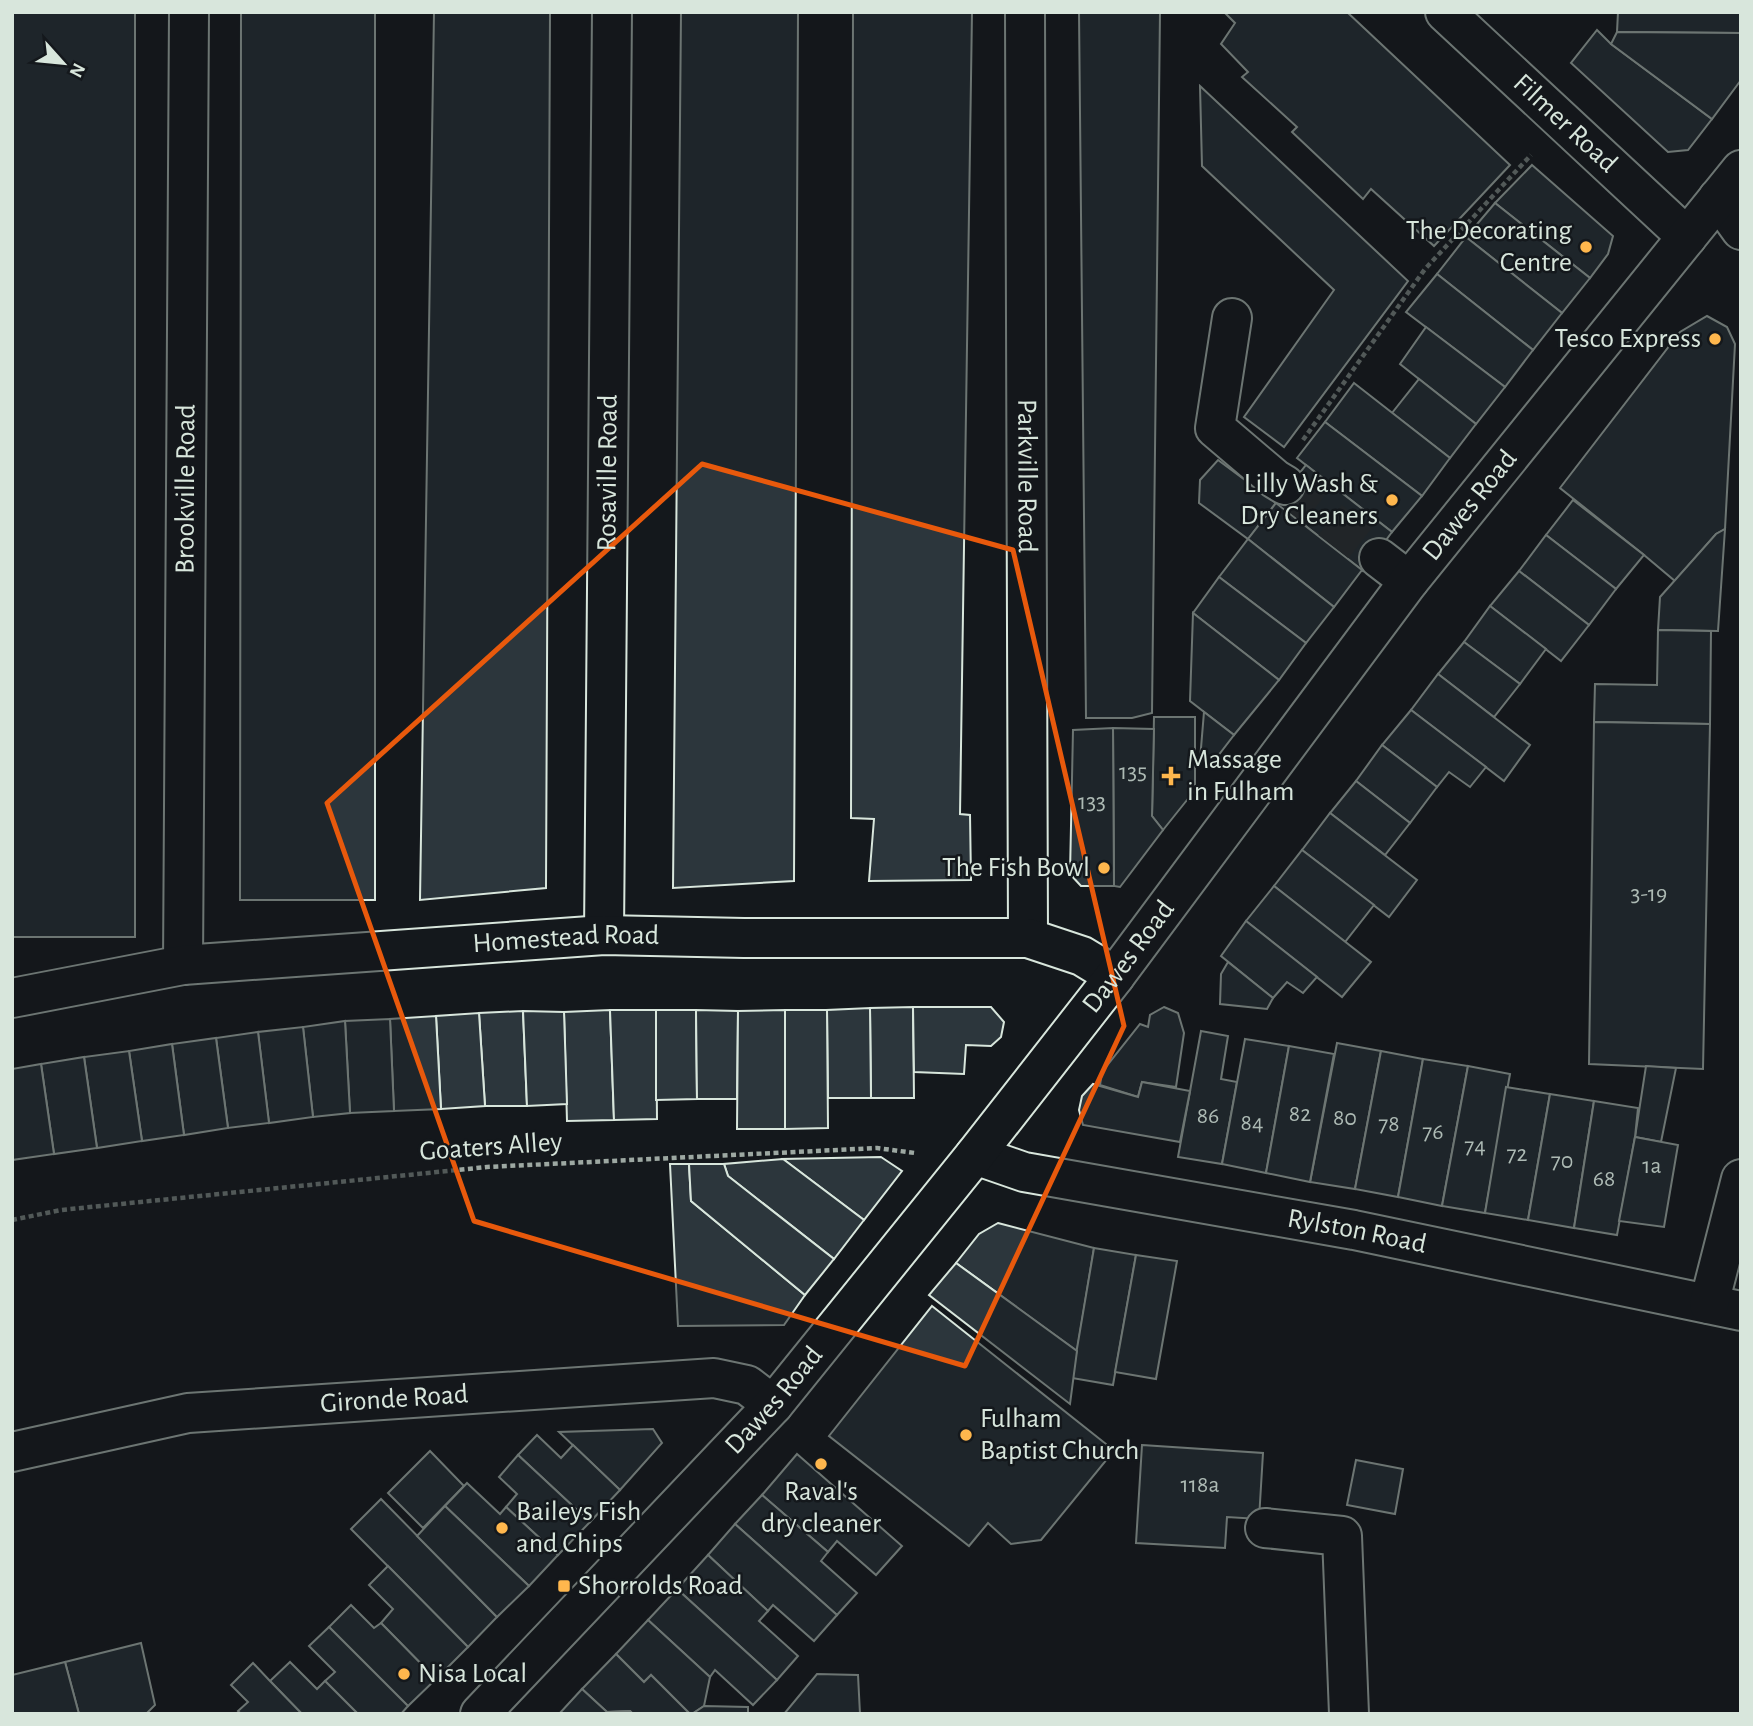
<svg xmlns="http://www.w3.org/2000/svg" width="1753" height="1726" font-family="'Alegreya Sans',sans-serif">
<rect width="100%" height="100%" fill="#14181c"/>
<g fill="#2c363c" stroke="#d8e6dc" stroke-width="2">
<path d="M13,12H135V937H12Z"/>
<path d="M241,12H375V900H240Z"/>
<path d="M434,12H550L546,888L420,900Z"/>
<path d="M681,12H798L794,881L673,888Z"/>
<path d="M853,12H972L960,814L970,815L971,880L869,881L874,819L851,818Z"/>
<path d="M1079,12H1160L1152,713L1132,718H1086Z"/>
<path d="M1224,12H1347L1510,165L1434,246L1371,189L1363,199L1292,132L1297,127L1242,77L1248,72L1221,44L1235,23Z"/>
<path d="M1618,12H1741V33L1617,32Z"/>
<path d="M1597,30L1611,44L1712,119L1688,150L1668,152L1571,63Z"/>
<path d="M1617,32L1741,33V80L1712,119L1611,44Z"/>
<path d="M1200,86L1408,281L1284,447L1244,417L1334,290L1202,166Z"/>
<path d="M1532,165L1613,236L1608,254L1590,278L1495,203Z"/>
<path d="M1495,203L1590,278L1562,313L1466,237Z"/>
<path d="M1466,237L1562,313L1533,350L1437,274Z"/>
<path d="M1437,274L1533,350L1505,387L1406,312Z"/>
<path d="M1707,316L1727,327L1735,344L1725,529L1716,534L1675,581L1644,555L1560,488L1680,332Z"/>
<path d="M1426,327L1505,387L1476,424L1400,364Z"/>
<path d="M1419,379L1476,424L1450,458L1392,413Z"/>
<path d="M1354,383L1450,458L1422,496L1325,422Z"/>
<path d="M1325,422L1422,496L1392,532L1297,458Z"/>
<path d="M1218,460L1276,503L1248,539L1199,503L1200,480Z"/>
<path d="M1306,465L1392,532L1363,571L1276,503Z"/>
<path d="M1573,500L1644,555L1616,589L1546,535Z"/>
<path d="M1276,503L1362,570L1334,607L1248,539Z"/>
<path d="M1725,529L1718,631L1658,630L1660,597L1716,534Z"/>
<path d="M1546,535L1616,589L1589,625L1519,571Z"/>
<path d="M1248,539L1334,607L1306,643L1219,577Z"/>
<path d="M1519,571L1589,625L1561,661L1490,606Z"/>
<path d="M1219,577L1306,643L1279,680L1193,613Z"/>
<path d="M1490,606L1546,649L1520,684L1464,642Z"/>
<path d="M1193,613L1279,680L1234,735L1190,701Z"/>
<path d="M1658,630L1711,631L1710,724L1594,722L1595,684L1657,685Z"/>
<path d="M1464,642L1520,684L1494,717L1438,674Z"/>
<path d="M1438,674L1530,745L1504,781L1411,710Z"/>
<path d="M1411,710L1486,767L1470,787L1449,772L1437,787L1382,745Z"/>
<path d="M1204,712L1234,735L1211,765L1200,760Z"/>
<path d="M1154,717H1195V790L1163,830L1152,816Z"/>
<path d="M1594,722L1710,724L1703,1069L1589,1064Z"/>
<path d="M1113,728L1154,729L1152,816L1163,830L1120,887L1114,886Z"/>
<path d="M1113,728L1114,886H1081L1070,874L1073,730Z"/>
<path d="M1382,745L1437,787L1410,823L1356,781Z"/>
<path d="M1356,781L1410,823L1385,855L1330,813Z"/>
<path d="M1330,813L1417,880L1389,917L1302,850Z"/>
<path d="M1302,850L1374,905L1345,942L1274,886Z"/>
<path d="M1274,886L1371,962L1342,997L1246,921Z"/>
<path d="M1246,921L1317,977L1303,993L1287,982L1273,998L1221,956Z"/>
<path d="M1228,962L1273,998L1267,1009L1220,1004L1221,974Z"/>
<path d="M913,1007L914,1098H871L870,1008Z"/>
<path d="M913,1007H991L1004,1022L1001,1037L991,1046L966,1045L964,1074L914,1072Z"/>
<path d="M1164,1007L1178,1013L1184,1033L1176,1087L1142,1082L1138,1097L1100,1085L1102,1072L1140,1024L1148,1027L1150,1015Z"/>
<path d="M870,1008L871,1098H828L827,1010Z"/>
<path d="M610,1010L614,1120L567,1121L564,1012Z"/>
<path d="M610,1010H656L657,1119L614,1120Z"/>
<path d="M656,1010H696L697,1099L656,1100Z"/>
<path d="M696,1010L738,1011L737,1099H697Z"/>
<path d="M785,1010V1129H737L738,1011Z"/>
<path d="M785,1010H827L828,1128L785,1129Z"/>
<path d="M523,1011L527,1106H485L479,1013Z"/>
<path d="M523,1011L564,1012L567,1104L527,1106Z"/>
<path d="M479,1013L485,1106L441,1109L436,1016Z"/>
<path d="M436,1016L441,1109L394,1111L390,1019Z"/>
<path d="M390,1019L394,1111L350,1113L345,1021Z"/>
<path d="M345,1021L350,1113L313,1117L303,1027Z"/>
<path d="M303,1027L313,1117L269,1123L258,1032Z"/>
<path d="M1201,1031L1228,1036L1221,1079L1237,1082L1222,1164L1178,1157Z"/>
<path d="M258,1032L269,1123L228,1128L216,1038Z"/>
<path d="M216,1038L228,1128L184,1135L172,1044Z"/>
<path d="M1245,1039L1289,1046L1266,1173L1222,1164Z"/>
<path d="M1337,1043L1381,1051L1355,1189L1310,1182Z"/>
<path d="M172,1044L184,1135L142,1141L129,1051Z"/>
<path d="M1289,1046L1334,1054L1310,1182L1266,1173Z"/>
<path d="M129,1051L142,1141L97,1148L84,1057Z"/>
<path d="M1381,1051L1423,1059L1398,1197L1355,1189Z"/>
<path d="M84,1057L97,1148L54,1154L41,1064Z"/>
<path d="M1423,1059L1468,1066L1442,1206L1398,1197Z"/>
<path d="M41,1064L54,1154L12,1160V1069Z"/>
<path d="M1468,1066L1510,1074L1485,1213L1442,1206Z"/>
<path d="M1646,1066L1676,1068L1661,1142L1635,1137Z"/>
<path d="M1142,1082L1190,1091L1180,1142L1083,1125L1079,1110L1082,1096L1093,1084L1138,1097Z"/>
<path d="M1506,1087L1550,1094L1528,1220L1485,1213Z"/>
<path d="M1550,1094L1594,1101L1574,1228L1528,1220Z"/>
<path d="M1594,1101L1638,1108L1635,1137L1617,1235L1574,1228Z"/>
<path d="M1635,1137L1678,1145L1664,1227L1619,1221Z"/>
<path d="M881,1157L902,1171L864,1220L783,1159Z"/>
<path d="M783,1159L864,1220L834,1259L728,1176L724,1164Z"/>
<path d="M670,1164H689L691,1201L805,1295L784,1325L678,1326Z"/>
<path d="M689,1164H724L728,1176L834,1259L805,1295L691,1201Z"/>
<path d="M998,1223L1094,1248L1077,1351L956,1263L979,1234Z"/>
<path d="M1094,1248L1136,1255L1113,1385L1072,1378Z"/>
<path d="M1136,1255L1177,1261L1156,1379L1115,1372Z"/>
<path d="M956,1263L1077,1351L1070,1404L929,1295Z"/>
<path d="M932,1306L1106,1444L1108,1458L1041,1540L1011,1544L988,1523L969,1546L829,1436Z"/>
<path d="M653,1429L662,1443L620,1490L559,1432Z"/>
<path d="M537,1435L561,1458L573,1445L620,1490L590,1522L518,1455Z"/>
<path d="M1142,1445L1263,1453L1259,1519L1227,1517L1225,1548L1136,1543Z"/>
<path d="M430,1451L464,1486L423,1528L388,1493Z"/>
<path d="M797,1454L902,1546L876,1575L837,1541L828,1552L762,1495Z"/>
<path d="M518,1455L590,1522L558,1555L506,1507L517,1494L499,1477Z"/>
<path d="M1356,1460L1403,1469L1395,1514L1347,1505Z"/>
<path d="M467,1483L500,1514L506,1507L558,1555L529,1586L445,1506Z"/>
<path d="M762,1495L828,1552L821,1561L857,1593L837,1615L735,1524Z"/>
<path d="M381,1499L497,1617L468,1647L351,1529Z"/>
<path d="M445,1506L529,1586L497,1617L417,1536Z"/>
<path d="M735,1524L837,1615L814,1641L773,1605L768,1611L708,1555Z"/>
<path d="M708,1555L768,1611L759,1621L798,1656L777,1680L677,1589Z"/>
<path d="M388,1566L468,1647L436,1679L381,1623L393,1609L369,1585Z"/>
<path d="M677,1589L777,1680L753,1705L715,1670L710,1677L648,1620Z"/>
<path d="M351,1605L374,1628L381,1623L436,1679L408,1706L329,1627Z"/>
<path d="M648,1620L710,1677L704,1706L692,1714H690L651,1675L644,1682L616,1654Z"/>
<path d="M329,1627L408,1706L401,1714H358L325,1681L335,1672L309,1646Z"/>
<path d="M141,1643L155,1705L146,1714H79L65,1662Z"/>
<path d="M616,1654L644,1682L651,1675L690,1714H633L630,1711L607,1712L582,1689Z"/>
<path d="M65,1662L79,1714H12V1675Z"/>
<path d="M290,1662L317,1689L325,1681L358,1714H302L270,1681Z"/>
<path d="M253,1663L270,1681L302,1714H241L238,1711L248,1702L231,1685Z"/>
<path d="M817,1674L858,1675L860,1714H784Z"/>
<path d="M582,1689L607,1712L630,1711L633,1714H559Z"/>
<path d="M704,1706L748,1707V1714H692Z"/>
</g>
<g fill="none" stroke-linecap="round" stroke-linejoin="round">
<path stroke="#313739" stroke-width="38" stroke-dasharray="38 19" stroke-linecap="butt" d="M1285,485L1379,558"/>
<defs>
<g id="minor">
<path id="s1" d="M1025,12L1028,938"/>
<path id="s2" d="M1445,12L1687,237"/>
<path d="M1718,198L1741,230"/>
<path d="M1232,318L1215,428L1275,479L1285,485"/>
<path d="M1379,558L1409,581"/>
<path id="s3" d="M604,935L612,12"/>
<path id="s4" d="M183,965L189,12"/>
<path id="s5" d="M12,998L183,965L604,935L744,938H1028L1082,956L1115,976"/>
<path id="s6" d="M975,1155L1024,1172L1354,1230L1741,1311"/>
<path d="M1709,1304L1741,1179"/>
<path id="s7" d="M12,1452L188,1413L714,1378L747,1385L773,1405"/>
<path d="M1265,1528L1342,1536L1349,1714"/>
</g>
<g id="major">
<path id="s8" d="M480,1714L773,1405L975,1155L1115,976L1409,581L1741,170"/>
</g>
</defs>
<use href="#minor" stroke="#d8e6dc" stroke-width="42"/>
<use href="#major" stroke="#d8e6dc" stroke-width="42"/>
<g stroke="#9da8a2" stroke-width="4.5" stroke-dasharray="5 3.5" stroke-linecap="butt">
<path d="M1303,440L1425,269L1531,155"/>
<path d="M12,1220L61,1210L487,1167L877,1148L915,1153"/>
</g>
<use href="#minor" stroke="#14181c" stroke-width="38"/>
<use href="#major" stroke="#14181c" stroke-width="38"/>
</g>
<path d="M0 0H1753V1726H0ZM702,464L1013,550L1124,1026L965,1366L474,1221L327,803Z" fill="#14181c" fill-opacity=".55" fill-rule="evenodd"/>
<path fill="none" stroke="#e8590c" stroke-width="5" stroke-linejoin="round" d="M702,464L1013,550L1124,1026L965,1366L474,1221L327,803Z"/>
<g fill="#ffb74d" stroke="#14181c" stroke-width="2.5">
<circle cx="1586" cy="247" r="7"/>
<circle cx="1715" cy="339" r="7"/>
<circle cx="1392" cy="500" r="7"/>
<path d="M1167.5 765.5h7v7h7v7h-7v7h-7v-7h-7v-7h7z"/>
<circle cx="1104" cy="868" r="7"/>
<circle cx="966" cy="1435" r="7"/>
<circle cx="821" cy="1464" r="7"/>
<circle cx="502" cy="1528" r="7"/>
<rect x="557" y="1579" width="14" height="14" rx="3.5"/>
<circle cx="404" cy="1674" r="7"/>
</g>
<g text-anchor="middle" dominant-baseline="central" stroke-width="5" stroke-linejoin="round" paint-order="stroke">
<g font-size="24" fill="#adbab4">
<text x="1133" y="772">135</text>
<text x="1092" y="802">133</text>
<text x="1649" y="894">3-19</text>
<text x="1300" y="1114">82</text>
<text x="1208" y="1116">86</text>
<text x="1345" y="1118">80</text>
<text x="1252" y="1123">84</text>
<text x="1389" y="1124">78</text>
<text x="1433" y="1132">76</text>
<text x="1475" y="1146">74</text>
<text x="1517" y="1154">72</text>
<text x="1562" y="1161">70</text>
<text x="1652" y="1166">1a</text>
<text x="1604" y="1179">68</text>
<text x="1200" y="1485">118a</text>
</g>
<g font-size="28" fill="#d8e6dc" stroke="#14181c">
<text stroke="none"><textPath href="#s2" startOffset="164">Filmer Road</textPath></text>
<text stroke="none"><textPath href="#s3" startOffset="462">Rosaville Road</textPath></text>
<text stroke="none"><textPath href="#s1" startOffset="464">Parkville Road</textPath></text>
<text stroke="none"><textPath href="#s4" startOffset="476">Brookville Road</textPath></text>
<text stroke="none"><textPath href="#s8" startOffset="1564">Dawes Road</textPath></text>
<text stroke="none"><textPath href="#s5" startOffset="558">Homestead Road</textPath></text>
<text stroke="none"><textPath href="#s8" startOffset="998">Dawes Road</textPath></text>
<text transform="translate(491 1147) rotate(-4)">Goaters Alley</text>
<text stroke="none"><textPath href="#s6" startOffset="390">Rylston Road</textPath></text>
<text stroke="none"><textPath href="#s7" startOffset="387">Gironde Road</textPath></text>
<text stroke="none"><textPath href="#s8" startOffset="430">Dawes Road</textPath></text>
</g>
<g font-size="28" fill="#d8e6dc" stroke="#14181c" text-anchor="start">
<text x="1572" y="231" text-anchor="end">The Decorating<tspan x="1572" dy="32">Centre</tspan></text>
<text x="1701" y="339" text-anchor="end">Tesco Express</text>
<text x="1378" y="484" text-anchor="end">Lilly Wash &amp;<tspan x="1378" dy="32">Dry Cleaners</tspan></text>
<text x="1187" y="760">Massage<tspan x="1187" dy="32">in Fulham</tspan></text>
<text x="1090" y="868" text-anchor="end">The Fish Bowl</text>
<text x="980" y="1419">Fulham<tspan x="980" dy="32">Baptist Church</tspan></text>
<text x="821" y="1492" text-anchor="middle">Raval's<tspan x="821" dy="32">dry cleaner</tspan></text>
<text x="516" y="1512">Baileys Fish<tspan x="516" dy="32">and Chips</tspan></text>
<text x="578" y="1586">Shorrolds Road</text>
<text x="418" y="1674">Nisa Local</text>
</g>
</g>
<rect width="1753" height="1726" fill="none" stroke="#d8e6dc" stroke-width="28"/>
<g transform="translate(63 63) rotate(117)" stroke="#14181c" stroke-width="5" paint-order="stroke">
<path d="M0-5L12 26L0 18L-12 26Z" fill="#d8e6dc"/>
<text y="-10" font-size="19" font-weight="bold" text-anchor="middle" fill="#d8e6dc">N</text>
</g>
</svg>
